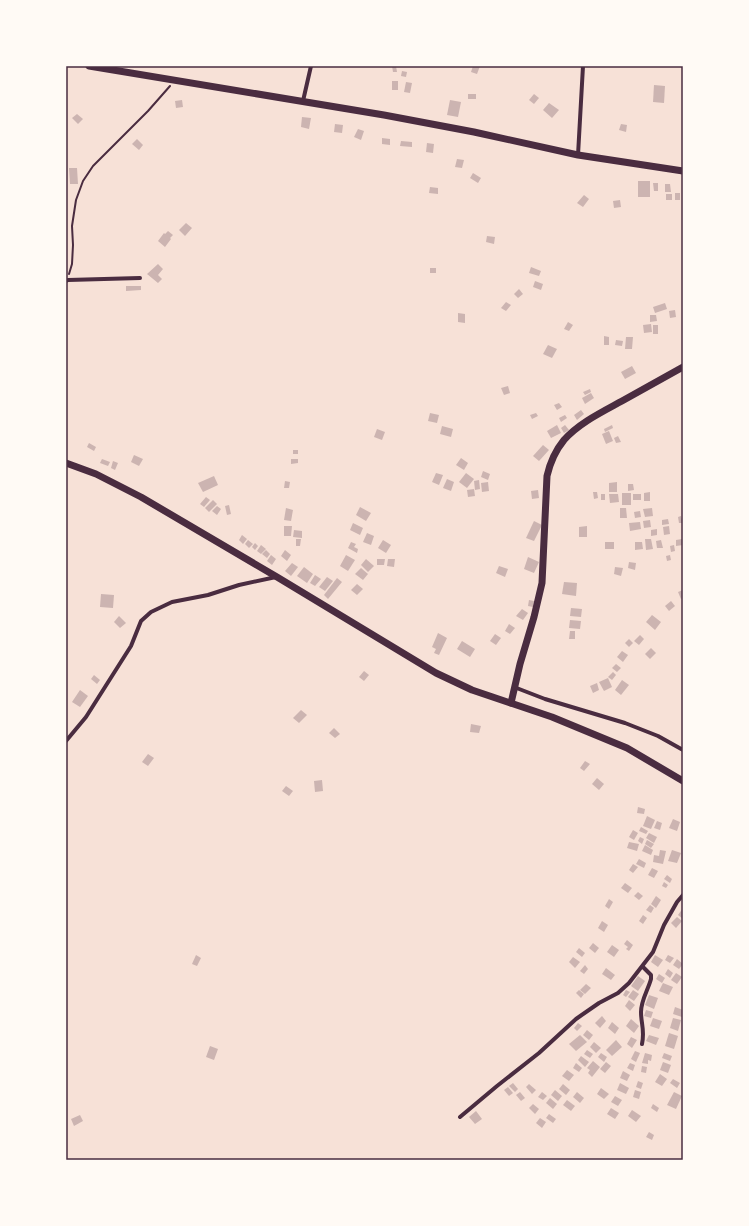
<svg xmlns="http://www.w3.org/2000/svg" width="749" height="1226" font-family="'Varela Round',sans-serif">
<rect width="100%" height="100%" fill="#f7e1d7"/>
<g fill="#ccb4b1">
<path d="M392,66H396L397,72H393Z"/>
<path d="M473,66H480L477,74L471,72Z"/>
<path d="M402,71L407,72L406,77L401,76Z"/>
<rect x="392" y="81" width="6" height="9"/>
<path d="M406,82L412,83L410,93L404,92Z"/>
<path d="M654,85L665,86L664,103L653,102Z"/>
<rect x="468" y="94" width="8" height="5"/>
<path d="M534,94L539,98L534,104L529,100Z"/>
<path d="M182,100L183,107L176,108L175,101Z"/>
<path d="M450,100L461,102L458,117L447,115Z"/>
<path d="M549,103L559,110L552,118L543,110Z"/>
<path d="M77,114L83,119L78,124L72,118Z"/>
<path d="M302,117L311,118L309,129L301,127Z"/>
<path d="M335,124L343,125L342,133L334,132Z"/>
<path d="M621,124L627,125L626,132L619,130Z"/>
<path d="M358,129L364,131L361,140L354,137Z"/>
<path d="M382,138L390,139V145L382,144Z"/>
<path d="M137,139L143,145L139,150L132,144Z"/>
<path d="M401,141L412,142V147L400,146Z"/>
<path d="M427,143L434,144L433,153L426,152Z"/>
<path d="M457,159L464,160L462,168L455,167Z"/>
<path d="M69,168H77L78,184H70Z"/>
<path d="M473,173L481,178L478,183L470,178Z"/>
<rect x="638" y="181" width="12" height="16"/>
<path d="M653,183H658V191H654Z"/>
<path d="M665,184H670L671,192H665Z"/>
<path d="M430,187L438,188V194L429,193Z"/>
<rect x="675" y="193" width="5" height="7"/>
<rect x="666" y="194" width="6" height="6"/>
<path d="M584,195L589,199L583,207L577,203Z"/>
<path d="M620,200L621,207L614,208L613,201Z"/>
<path d="M186,223L192,228L185,236L179,230Z"/>
<path d="M168,231L173,235L170,238L171,239L165,247L158,241L164,233L165,234Z"/>
<path d="M487,236L495,237L494,244L486,242Z"/>
<path d="M158,264L163,269L158,275L162,279L158,283L147,274Z"/>
<path d="M531,267L541,271L539,276L529,273Z"/>
<rect x="430" y="268" width="6" height="5"/>
<path d="M535,281L543,284L541,290L533,287Z"/>
<path d="M126,286H141V290L126,291Z"/>
<path d="M519,289L523,294L518,298L514,294Z"/>
<path d="M506,302L511,305L506,311L501,308Z"/>
<path d="M665,303L667,309L655,313L653,307Z"/>
<path d="M675,310L676,317L670,318L669,311Z"/>
<path d="M458,313L465,314V323L458,322Z"/>
<path d="M650,315H656L657,321L650,322Z"/>
<path d="M568,322L573,325L569,331L564,329Z"/>
<path d="M651,324L652,332L644,333L643,325Z"/>
<rect x="653" y="325" width="5" height="9"/>
<path d="M604,336L609,337V345H604Z"/>
<path d="M626,337H633L632,349H625Z"/>
<path d="M616,340L623,341L622,346L615,345Z"/>
<path d="M548,345L557,349L552,358L543,354Z"/>
<path d="M632,366L636,373L625,379L621,372Z"/>
<path d="M508,386L510,393L504,395L501,388Z"/>
<path d="M590,389L591,392L585,395L583,392Z"/>
<path d="M591,393L594,398L585,404L582,398Z"/>
<path d="M559,403L562,407L557,410L554,405Z"/>
<path d="M581,410L584,414L577,420L574,415Z"/>
<path d="M430,413L439,415L437,423L428,421Z"/>
<path d="M536,413L538,416L532,419L530,415Z"/>
<path d="M565,415L567,418L561,422L559,418Z"/>
<path d="M557,425L561,433L551,438L547,431Z"/>
<path d="M565,425L569,430L564,433L561,428Z"/>
<path d="M612,425L613,428L605,432L604,429Z"/>
<path d="M442,426L453,429L451,437L440,434Z"/>
<path d="M377,429L385,432L382,440L374,437Z"/>
<path d="M609,431L613,441L606,444L602,434Z"/>
<path d="M618,436L621,442L616,443L614,438Z"/>
<path d="M89,443L96,447L94,451L87,447Z"/>
<path d="M543,445L549,450L539,461L533,456Z"/>
<rect x="293" y="450" width="5" height="4"/>
<path d="M134,455L143,459L139,466L131,462Z"/>
<path d="M461,458L468,463L464,470L456,465Z"/>
<path d="M102,459L110,462L108,466L100,463Z"/>
<path d="M291,459H298V463L291,464Z"/>
<path d="M113,461L118,463L115,470L111,468Z"/>
<path d="M483,471L490,474L488,480L481,477Z"/>
<path d="M436,473L443,475L439,485L432,482Z"/>
<path d="M466,473L474,479L467,488L459,482Z"/>
<path d="M214,476L218,485L203,492L198,483Z"/>
<path d="M447,479L454,482L451,491L443,488Z"/>
<path d="M479,480L480,489L475,490L474,481Z"/>
<path d="M285,481L290,482L289,488H284Z"/>
<path d="M488,482L489,491L482,492L481,483Z"/>
<path d="M617,482V492H609V483Z"/>
<path d="M628,484H633L634,490L628,491Z"/>
<path d="M474,489L475,496L468,497L467,490Z"/>
<path d="M538,490L539,498L532,499L531,491Z"/>
<path d="M593,492H597L598,498L594,499Z"/>
<path d="M650,492V501H644V493Z"/>
<rect x="622" y="493" width="9" height="12"/>
<rect x="601" y="494" width="4" height="6"/>
<path d="M609,494H618L619,502L610,503Z"/>
<rect x="633" y="494" width="8" height="6"/>
<path d="M206,497L210,500L204,507L200,504Z"/>
<path d="M213,500L217,504L209,512L205,508Z"/>
<path d="M229,505L231,514L227,515L225,506Z"/>
<path d="M217,506L221,509L217,515L212,511Z"/>
<path d="M360,507L371,513L366,521L356,515Z"/>
<path d="M286,508L293,510L291,521L284,520Z"/>
<path d="M620,508H626L627,518H620Z"/>
<path d="M652,508L653,516L645,517L643,509Z"/>
<path d="M640,511L641,517L635,518L634,512Z"/>
<path d="M681,516L683,523H679L678,517Z"/>
<path d="M668,519L669,524L662,525V520Z"/>
<path d="M650,520L651,527L644,528L643,521Z"/>
<path d="M534,521L542,525L534,541L526,538Z"/>
<path d="M640,522L641,529L630,531L629,523Z"/>
<path d="M353,523L363,528L360,535L350,530Z"/>
<path d="M284,526H292L291,536H284Z"/>
<path d="M587,526V537H579V527Z"/>
<path d="M669,526L670,534L664,535L663,527Z"/>
<path d="M657,529V535L651,536V530Z"/>
<path d="M294,530L302,531V538L293,537Z"/>
<path d="M367,533L374,536L371,545L363,542Z"/>
<path d="M242,535L247,539L243,544L239,540Z"/>
<path d="M296,539H301L300,546H296Z"/>
<path d="M645,539H651L653,549L646,550Z"/>
<path d="M682,539L683,545L676,546V540Z"/>
<path d="M248,540L253,544L249,548L245,544Z"/>
<path d="M383,540L391,545L386,553L378,548Z"/>
<path d="M661,540L663,548H657L656,541Z"/>
<path d="M351,542L356,544L354,547L358,549L357,553L348,548Z"/>
<rect x="605" y="542" width="9" height="7"/>
<path d="M635,542H642L643,549L635,550Z"/>
<path d="M255,543L258,546L255,550L252,547Z"/>
<path d="M261,545L266,549L261,554L257,551Z"/>
<path d="M674,545L675,551L671,552L670,546Z"/>
<path d="M266,550L270,554L267,558L262,554Z"/>
<path d="M285,550L291,555L287,561L281,556Z"/>
<path d="M271,555L276,559L272,565L267,561Z"/>
<path d="M346,555L355,560L348,571L340,566Z"/>
<path d="M670,555L671,560L667,561L666,556Z"/>
<path d="M528,557L539,562L534,573L524,569Z"/>
<path d="M366,559L374,566L368,572L361,565Z"/>
<path d="M377,559H385L384,565H377Z"/>
<path d="M388,559H395L394,567L387,566Z"/>
<path d="M629,562L636,563L635,570L628,568Z"/>
<path d="M292,563L298,567L291,576L285,571Z"/>
<path d="M499,566L508,569L505,577L496,573Z"/>
<path d="M304,567L313,574L307,583L297,576Z"/>
<path d="M615,567L623,568L621,576L614,574Z"/>
<path d="M361,568L368,574L363,580L355,574Z"/>
<path d="M315,575L321,579L315,586L310,583Z"/>
<path d="M327,577L333,581L325,591L319,587Z"/>
<path d="M337,578L342,582L328,599L324,595Z"/>
<path d="M564,582L577,583L576,596L562,594Z"/>
<path d="M357,584L363,589L357,595L351,590Z"/>
<path d="M683,590V598L681,599L678,592Z"/>
<path d="M101,594L114,595L113,608L100,607Z"/>
<path d="M529,600L534,601L533,607L528,606Z"/>
<path d="M671,601L675,606L669,611L665,606Z"/>
<path d="M571,608L582,609L581,617L570,616Z"/>
<path d="M522,609L528,613L523,620L516,616Z"/>
<path d="M652,615L661,622L655,630L646,622Z"/>
<path d="M119,616L126,623L120,628L114,622Z"/>
<path d="M570,620L581,621L580,629L569,628Z"/>
<path d="M509,624L515,628L510,634L505,631Z"/>
<path d="M570,631H575V639H569Z"/>
<path d="M438,633L447,638L439,655L434,653L436,649L432,647Z"/>
<path d="M495,634L501,638L496,645L490,641Z"/>
<path d="M640,635L644,639L639,645L634,641Z"/>
<path d="M629,639L633,643L629,647L625,643Z"/>
<path d="M462,641L475,649L470,657L457,649Z"/>
<path d="M651,648L656,653L650,659L645,654Z"/>
<path d="M622,651L628,655L623,662L617,657Z"/>
<path d="M616,664L621,668L617,672L612,668Z"/>
<path d="M364,671L369,675L364,681L359,677Z"/>
<path d="M613,672L616,675L612,680L608,677Z"/>
<path d="M94,675L100,680L97,684L91,679Z"/>
<path d="M608,678L612,687L604,691L599,682Z"/>
<path d="M622,680L629,685L621,695L615,690Z"/>
<path d="M597,683L599,690L593,693L590,686Z"/>
<path d="M80,690L88,696L80,707L72,702Z"/>
<path d="M301,710L307,715L299,723L293,718Z"/>
<path d="M471,724L481,726L479,733L470,732Z"/>
<path d="M334,728L340,734L335,738L329,733Z"/>
<path d="M148,754L154,758L148,766L142,762Z"/>
<path d="M585,761L590,764L584,771L580,768Z"/>
<path d="M597,778L604,784L599,790L592,784Z"/>
<path d="M322,780L323,791L315,792L314,781Z"/>
<path d="M286,786L293,791L289,796L282,791Z"/>
<path d="M638,807L645,809L644,814L637,813Z"/>
<path d="M647,816L655,820L651,829L643,826Z"/>
<path d="M673,819L680,822L677,831L669,828Z"/>
<path d="M657,821L662,823L660,830L654,828Z"/>
<path d="M641,827L648,831L646,834L639,831Z"/>
<path d="M633,830L638,833L634,840L629,837Z"/>
<path d="M649,833L657,837L654,843L646,838Z"/>
<path d="M640,837L644,839L642,844L638,841Z"/>
<path d="M647,840L654,844L651,848L645,844Z"/>
<path d="M629,842L639,844L637,851L627,848Z"/>
<path d="M645,845L653,850L651,855L642,851Z"/>
<path d="M660,850L666,851L663,864L653,862L654,855L659,856Z"/>
<path d="M672,850L681,853L677,863L668,861Z"/>
<path d="M639,859L646,863L644,868L636,864Z"/>
<path d="M633,864L638,867L633,873L629,870Z"/>
<path d="M652,868L658,871L654,878L648,875Z"/>
<path d="M667,875L672,879L670,883L664,879Z"/>
<path d="M664,882L668,885L666,888L662,886Z"/>
<path d="M625,883L632,888L628,893L621,888Z"/>
<path d="M638,892L643,896L639,900L634,896Z"/>
<path d="M656,896L661,900L656,908L651,904Z"/>
<path d="M609,899L613,902L609,909L605,906Z"/>
<path d="M650,905L654,908L651,913L646,910Z"/>
<path d="M683,908V919L678,915Z"/>
<path d="M643,915L647,918L643,924L639,921Z"/>
<path d="M677,917L682,921L676,928L671,923Z"/>
<path d="M602,921L608,925L604,932L598,928Z"/>
<path d="M627,940L633,945L629,951L626,949L628,947L624,944Z"/>
<path d="M593,943L599,948L595,953L589,948Z"/>
<path d="M612,945L619,950L614,957L607,952Z"/>
<path d="M579,948L585,953L582,957L576,952Z"/>
<path d="M196,955L201,958L197,966L192,964Z"/>
<path d="M655,955L663,960L658,967L651,962Z"/>
<path d="M668,955L674,958L670,963L665,960Z"/>
<path d="M573,957L580,962L575,968L569,962Z"/>
<path d="M677,959L683,964L679,969L673,965Z"/>
<path d="M585,965L588,969L584,974L580,971Z"/>
<path d="M606,968L615,975L611,980L602,974Z"/>
<path d="M668,969L673,973L670,978L665,974Z"/>
<path d="M676,973L682,977L677,984L671,980Z"/>
<path d="M659,974L665,978L662,983L656,979Z"/>
<path d="M638,976L645,981L638,991L631,986Z"/>
<path d="M663,983L673,987L669,995L659,991Z"/>
<path d="M586,984L591,988L585,994L580,990Z"/>
<path d="M579,990L584,994L581,998L576,993Z"/>
<path d="M626,990L630,992L626,997L623,995Z"/>
<path d="M633,990L639,994L634,1001L628,997Z"/>
<path d="M649,995L658,998L654,1009L645,1005Z"/>
<path d="M629,1000L635,1005L630,1011L625,1006Z"/>
<path d="M675,1007L683,1010L682,1017L673,1014Z"/>
<path d="M646,1010L653,1012L651,1018L644,1016Z"/>
<path d="M602,1016L606,1021L600,1028L595,1023Z"/>
<path d="M653,1018L662,1021L659,1029L650,1026Z"/>
<path d="M673,1018L681,1020L678,1031L670,1028Z"/>
<path d="M631,1019L639,1026L634,1033L626,1026Z"/>
<path d="M612,1022L619,1028L615,1034L608,1028Z"/>
<path d="M578,1023L582,1026L577,1031L574,1028Z"/>
<path d="M587,1030L593,1035L589,1040L583,1035Z"/>
<path d="M669,1033L678,1036L674,1049L665,1046Z"/>
<path d="M580,1035L587,1042L576,1051L569,1044Z"/>
<path d="M649,1035L659,1038L656,1045L646,1041Z"/>
<path d="M631,1037L637,1040L632,1048L627,1044Z"/>
<path d="M616,1040L622,1047L612,1056L606,1050Z"/>
<path d="M594,1042L601,1048L596,1053L590,1047Z"/>
<path d="M210,1046L218,1049L214,1060L206,1057Z"/>
<path d="M587,1050L593,1054L590,1058L584,1054Z"/>
<path d="M635,1051L640,1053L636,1062L631,1059Z"/>
<path d="M601,1053L607,1057L604,1062L598,1057Z"/>
<path d="M645,1053L652,1055L651,1061L648,1060V1064L642,1063Z"/>
<path d="M664,1053L672,1056L670,1061L662,1058Z"/>
<path d="M581,1056L589,1062L585,1067L578,1060Z"/>
<path d="M593,1061L600,1067L592,1077L588,1073L590,1070L587,1068Z"/>
<path d="M606,1062L611,1066L605,1073L600,1069Z"/>
<path d="M663,1062L671,1065L668,1073L660,1070Z"/>
<path d="M576,1063L582,1068L579,1072L573,1068Z"/>
<path d="M630,1063L635,1065L633,1071L627,1068Z"/>
<path d="M642,1066L647,1067L646,1073L641,1072Z"/>
<path d="M567,1070L574,1075L569,1081L562,1076Z"/>
<path d="M623,1071L630,1075L627,1081L620,1078Z"/>
<path d="M660,1074L667,1079L662,1086L655,1082Z"/>
<path d="M673,1079L680,1083L677,1088L670,1083Z"/>
<path d="M638,1081L643,1083L641,1089L636,1087Z"/>
<path d="M513,1083L518,1089L515,1092L509,1086Z"/>
<path d="M620,1083L629,1088L626,1094L617,1090Z"/>
<path d="M529,1084L536,1090L532,1094L526,1087Z"/>
<path d="M563,1084L570,1090L566,1095L559,1089Z"/>
<path d="M508,1087L513,1093L509,1096L504,1090Z"/>
<path d="M601,1088L609,1094L604,1099L597,1094Z"/>
<path d="M555,1090L562,1096L558,1101L551,1095Z"/>
<path d="M635,1090L641,1092L639,1099L633,1097Z"/>
<path d="M520,1092L525,1098L521,1101L516,1095Z"/>
<path d="M542,1092L547,1096L543,1100L538,1097Z"/>
<path d="M577,1092L584,1098L580,1103L573,1097Z"/>
<path d="M674,1092L682,1096L676,1109L667,1105Z"/>
<path d="M615,1096L622,1100L618,1106L611,1102Z"/>
<path d="M550,1098L557,1104L553,1109L546,1103Z"/>
<path d="M567,1100L575,1106L571,1111L563,1105Z"/>
<path d="M533,1104L539,1109L535,1114L529,1108Z"/>
<path d="M653,1104L659,1108L657,1112L651,1108Z"/>
<path d="M611,1108L619,1113L615,1119L607,1114Z"/>
<path d="M632,1110L641,1116L636,1122L628,1116Z"/>
<path d="M476,1111L482,1119L475,1124L469,1117Z"/>
<path d="M549,1114L556,1119L553,1123L546,1118Z"/>
<path d="M80,1115L83,1121L74,1126L71,1119Z"/>
<path d="M540,1118L546,1122L542,1128L536,1123Z"/>
<path d="M649,1132L654,1135L652,1140L646,1137Z"/>
</g>
<g fill="none" stroke-linecap="round" stroke-linejoin="round">
<path stroke="#4a2c40" stroke-width="2" d="M69,274L72,264L73,245L72,226L76,200L83,181L93,166L148,111L170,86"/>
<g stroke="#4a2c40" stroke-width="4">
<path d="M303,101L311,66"/>
<path d="M578,155L583,66"/>
<path d="M66,281L68,280L140,278"/>
<path d="M514,687L545,699L625,723L658,736L683,750"/>
<path d="M66,741L86,717L131,646L141,621L151,612L172,602L208,595L239,585L276,577"/>
<path d="M642,1044C645,1030 641,1024 641,1012C641,1000 648,990 651,979V975L643,967"/>
<path d="M460,1117L497,1086L539,1053L576,1019L599,1003L618,993L629,983L653,952L664,925L677,902L683,895"/>
</g>
<g stroke="#4a2c40" stroke-width="7">
<path d="M89,66L384,115L474,132L578,155L683,171"/>
<path d="M66,463L96,474L141,497L277,577L436,673L472,690L552,717L627,748L683,781"/>
<path d="M511,703L520,664L534,617L542,583L547,476C550,463 555,451 564,440C579,423 602,412 622,401C642,390 663,378 683,367"/>
</g>
</g>
<rect width="749" height="1226" fill="none" stroke="#fffaf5" stroke-width="134"/>
<rect x="67" y="67" width="615" height="1092" fill="none" stroke="#4a2c40" stroke-width="1.5"/>
</svg>
